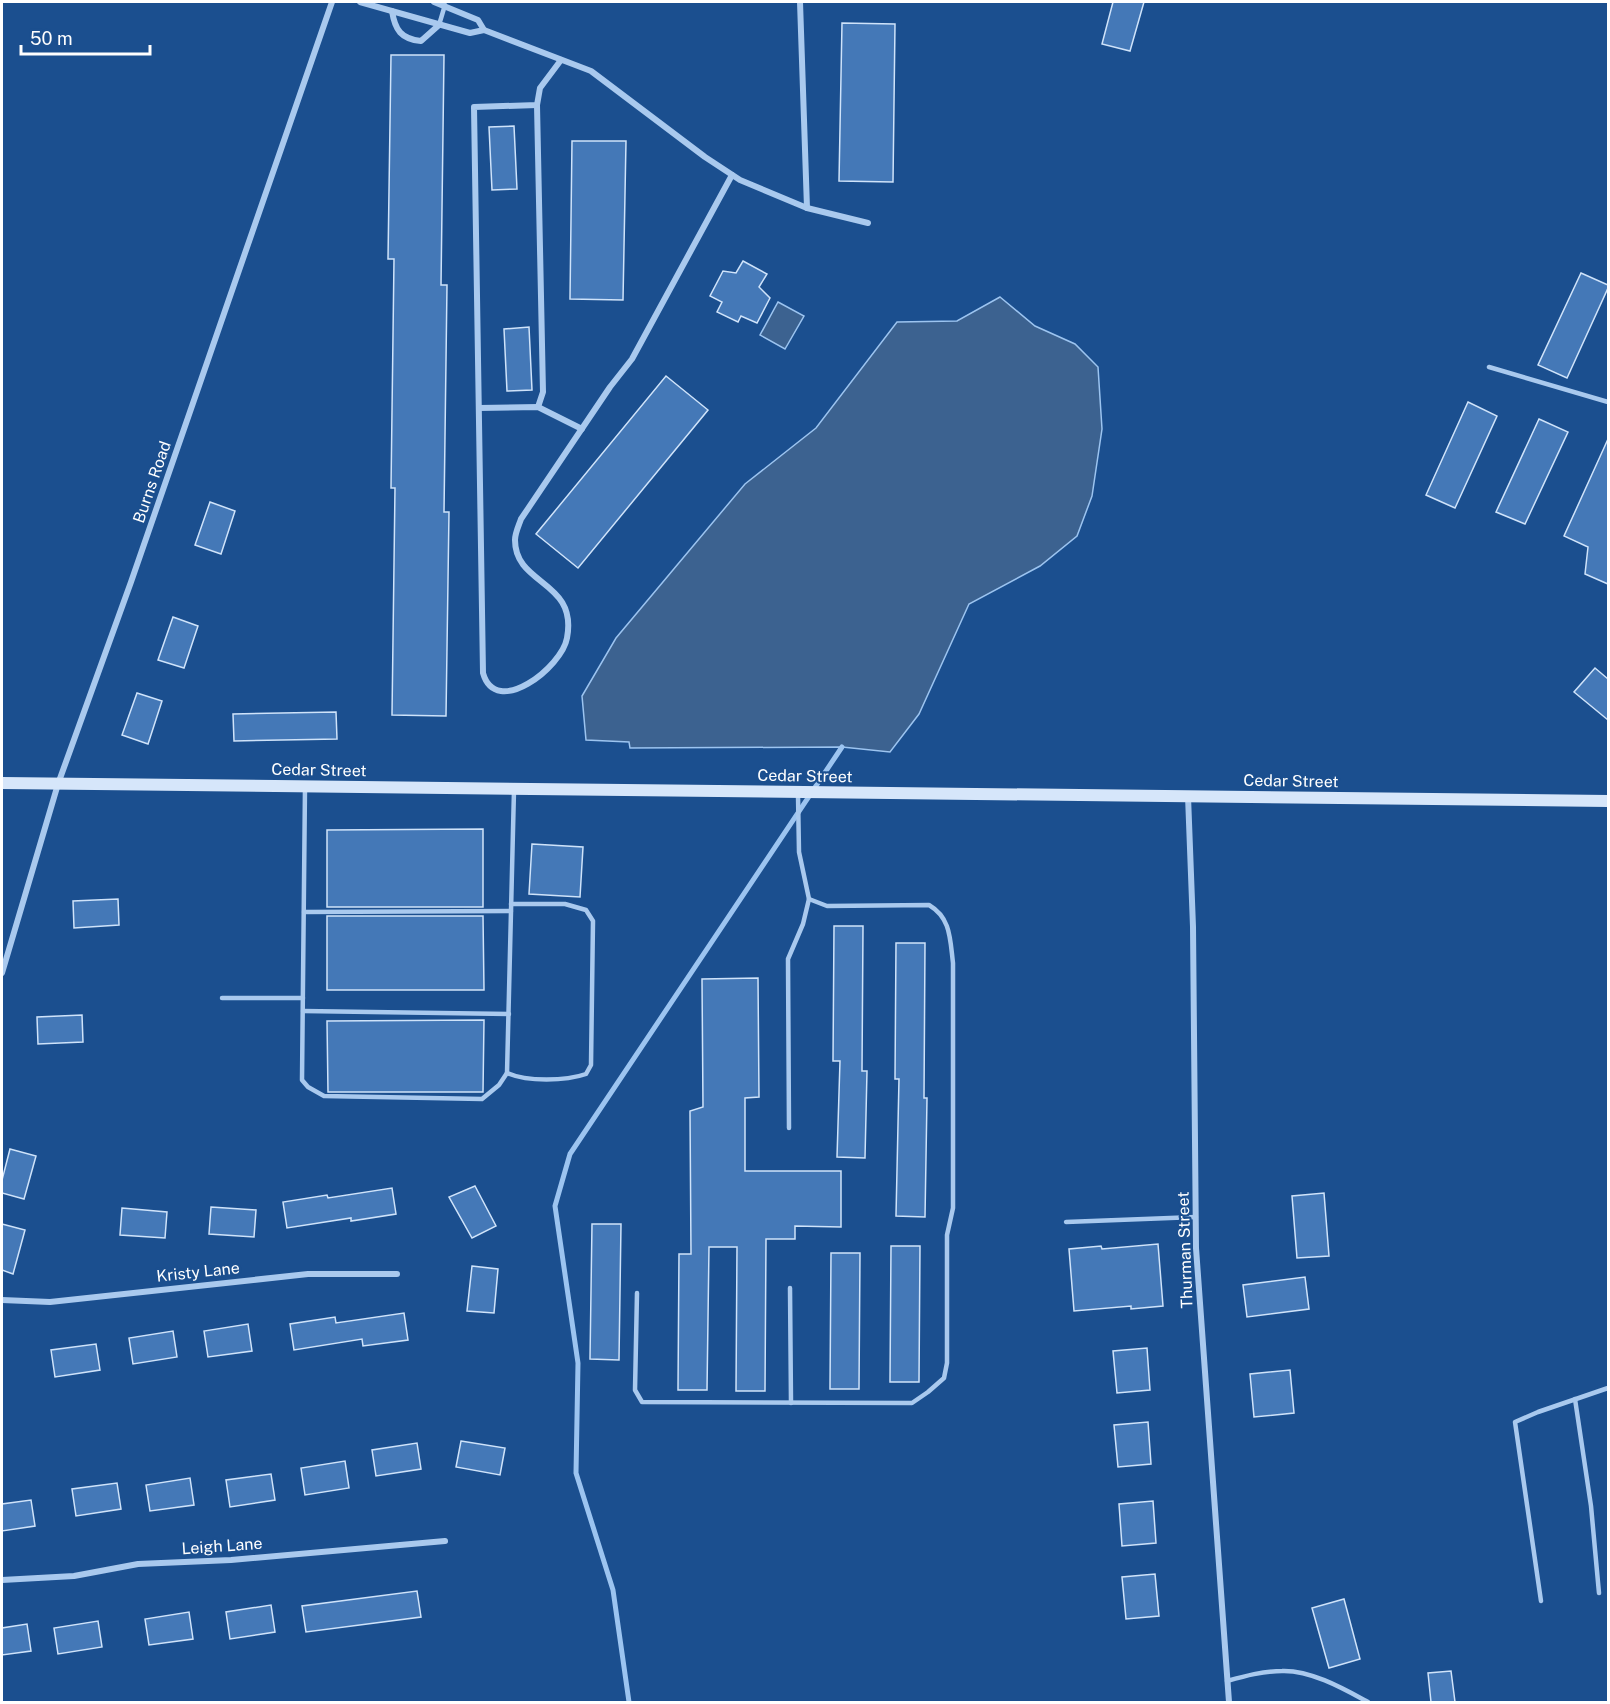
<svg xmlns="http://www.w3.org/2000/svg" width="1610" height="1704" font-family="'Public Sans',sans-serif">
<rect width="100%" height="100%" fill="#1b4f8f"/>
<g fill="#3c6290" stroke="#9cc4f0" stroke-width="1.5">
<path d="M1000,297L1035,326L1075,344L1098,367L1102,429L1092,496L1077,536L1040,566L969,604L919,714L890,752L842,747L630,748L629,742L586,740L582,696L616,638L745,484L816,428L897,322L957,321Z"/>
<path d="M778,302L804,316L785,349L760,335Z"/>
</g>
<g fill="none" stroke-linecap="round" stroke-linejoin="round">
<path stroke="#9cc4f0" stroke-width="5" d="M629,1702L613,1590L576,1473L578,1363L555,1206L570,1154L842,747"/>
</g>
<g fill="#4478b7" stroke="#cfe3fa" stroke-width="1.5">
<path d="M1113,2H1144L1130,51L1102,44Z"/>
<path d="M842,23L895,24L893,182L839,181Z"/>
<path d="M391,55H444L441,285H447L444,512H449L446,716L392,715L395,488H391L394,259H388Z"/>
<path d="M514,126L517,189L492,190L489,127Z"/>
<path d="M572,141H626L623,300L570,299Z"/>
<path d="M743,261L767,274L759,287L770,298L757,323L741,316L738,322L717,312L722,302L710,296L723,271L736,273Z"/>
<path d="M1581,273L1608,285V288L1567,378L1538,365Z"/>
<path d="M529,327L532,390L507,391L504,329Z"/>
<path d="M666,376L708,410L578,568L536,534Z"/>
<path d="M1468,402L1497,416L1455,508L1426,495Z"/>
<path d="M1539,419L1568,432L1525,524L1496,512Z"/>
<path d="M1608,439V584L1585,574L1588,547L1564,536Z"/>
<path d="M210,502L235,511L221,554L195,545Z"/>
<path d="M173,617L198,626L184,668L158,660Z"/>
<path d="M1595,668L1608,679V720L1574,692Z"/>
<path d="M137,693L162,701L148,744L122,735Z"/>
<path d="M336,712L337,739L234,741L233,714Z"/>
<path d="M483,829V907H327V830Z"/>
<path d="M532,844L583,847L580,897L529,894Z"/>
<path d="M118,899L119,925L74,928L73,901Z"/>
<path d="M327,916H483L484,990H327Z"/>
<path d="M834,926H863L862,1071H867L865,1158L837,1157L840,1061H833Z"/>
<path d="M896,943H925L924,1098H927L925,1217L896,1216L899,1079H895Z"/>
<path d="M758,978L759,1097L745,1098V1171H841V1227L795,1226V1239H766L765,1391H736L737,1247H709L707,1390H678L679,1254H691L690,1111L703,1107L702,979Z"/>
<path d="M82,1015L83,1042L38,1044L37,1017Z"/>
<path d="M484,1020L483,1092H328L327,1021Z"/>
<path d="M10,1149L36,1156L24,1199L2,1193V1180Z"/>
<path d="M475,1186L496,1226L472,1238L449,1197Z"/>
<path d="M392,1188L396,1214L351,1221V1218L287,1228L283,1202L327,1195L328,1198Z"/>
<path d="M1324,1193L1329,1256L1297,1258L1292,1196Z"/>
<path d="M211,1207L256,1210L254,1237L209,1234Z"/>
<path d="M122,1208L167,1212L165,1238L120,1235Z"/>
<path d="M2,1224L25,1230L13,1274L2,1270Z"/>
<path d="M592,1224H621L619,1360L590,1359Z"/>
<path d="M1158,1244L1163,1306L1131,1309V1306L1074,1311L1069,1249L1101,1246L1102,1249Z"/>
<path d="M891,1246H920L919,1382H890Z"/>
<path d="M831,1253H860L859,1389H830Z"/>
<path d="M472,1266L498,1269L494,1313L467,1311Z"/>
<path d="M1305,1277L1309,1309L1247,1317L1243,1285Z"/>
<path d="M404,1313L408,1340L363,1346L362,1339L294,1350L290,1324L335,1317L336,1323Z"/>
<path d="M248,1324L252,1351L208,1357L204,1331Z"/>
<path d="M173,1331L177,1357L133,1364L129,1338Z"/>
<path d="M96,1344L100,1370L55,1377L51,1350Z"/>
<path d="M1147,1348L1150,1390L1117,1393L1113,1351Z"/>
<path d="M1290,1370L1294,1413L1254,1417L1250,1374Z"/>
<path d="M1148,1422L1151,1464L1118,1467L1114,1425Z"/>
<path d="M461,1441L505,1448L500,1475L456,1467Z"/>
<path d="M417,1443L421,1469L376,1476L372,1450Z"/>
<path d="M345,1461L349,1488L305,1495L301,1468Z"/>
<path d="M271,1474L275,1500L230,1507L226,1480Z"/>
<path d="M190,1478L194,1505L150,1511L146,1485Z"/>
<path d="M117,1483L121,1509L76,1516L72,1489Z"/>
<path d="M31,1500L35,1526L2,1531V1504Z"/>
<path d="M1153,1501L1156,1543L1122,1546L1119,1504Z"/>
<path d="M1155,1574L1159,1616L1126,1619L1122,1577Z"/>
<path d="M417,1591L421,1617L306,1632L302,1606Z"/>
<path d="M1344,1599L1360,1659L1329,1668L1312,1608Z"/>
<path d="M271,1605L275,1632L230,1639L226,1612Z"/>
<path d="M189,1612L193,1639L149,1645L145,1619Z"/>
<path d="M98,1621L102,1647L58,1654L54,1628Z"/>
<path d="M27,1624L31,1651L2,1655V1628Z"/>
<path d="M1451,1671L1455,1702H1431L1428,1673Z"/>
</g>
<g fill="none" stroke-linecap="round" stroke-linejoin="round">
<g stroke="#a9c9ee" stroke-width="4.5">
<path d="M439,25L445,5"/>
<path d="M1489,367L1608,402"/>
<path d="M305,787L302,1080L308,1087L324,1096L482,1099L499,1085L507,1073L514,790"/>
<path d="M304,912L511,911"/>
<path d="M222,998H303"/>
<path d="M303,1011L509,1014"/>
<path d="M507,1073C527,1082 566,1081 586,1074L591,1065L593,921L586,910L565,904H511"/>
<path d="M789,1128L788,959L803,924L809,899"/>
<path d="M1066,1222L1196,1217"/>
<path d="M790,1288L791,1403"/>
<path d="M637,1293L635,1390L642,1402L912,1403L928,1392L944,1378L947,1363V1235L953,1208V963C950,939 951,918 929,905L827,906L809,899L799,852L798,795"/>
<path d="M1575,1399L1591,1506L1599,1593"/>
<path d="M1541,1601L1515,1422L1538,1412L1608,1388"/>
<path d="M1227,1681C1245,1676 1263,1671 1282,1671C1311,1670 1344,1689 1368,1702"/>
</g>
<g stroke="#a9c9ee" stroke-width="6">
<path d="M360,2L470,33L484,30L478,20L434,2"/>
<path d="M800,2L807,208"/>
<path d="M392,11C395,30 401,39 421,41L439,25"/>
<path d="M484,30L591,71L705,157L740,180L807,208L868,223"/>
<path d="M561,60L540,88L537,105L474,107L483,673C496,719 562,667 567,638C578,580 515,586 515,540C515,533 519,525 521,519L610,387L632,359L732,175"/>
<path d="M537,105L543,392L538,407"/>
<path d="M479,408L538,407L582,429"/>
<path d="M1188,796L1193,927L1196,1248L1229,1702"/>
<path d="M2,973L58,784L131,582L332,2"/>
<path d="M2,1300L50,1302L308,1274H397"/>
<path d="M2,1580L74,1576L138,1564L231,1560L445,1541"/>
</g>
<path stroke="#d6e6fa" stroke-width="12" d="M2,783L1608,801"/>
</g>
<g text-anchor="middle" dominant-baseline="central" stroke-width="4.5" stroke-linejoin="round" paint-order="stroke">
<g font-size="16" fill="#fff" stroke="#1b4f8f">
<text transform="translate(152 482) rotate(-71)">Burns Road</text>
<text transform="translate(319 770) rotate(1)">Cedar Street</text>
<text transform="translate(805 776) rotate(1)">Cedar Street</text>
<text transform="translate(1291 781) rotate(1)">Cedar Street</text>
<text transform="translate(1185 1250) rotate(-92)">Thurman Street</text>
<text transform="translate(198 1272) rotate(-6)">Kristy Lane</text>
<text transform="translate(222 1546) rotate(-4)">Leigh Lane</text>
</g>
</g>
<rect width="1610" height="1704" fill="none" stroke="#ffffff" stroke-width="6"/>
<path d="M21 45v9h129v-9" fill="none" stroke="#ffffff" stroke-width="3"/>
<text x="30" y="45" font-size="18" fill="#ffffff" stroke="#1b4f8f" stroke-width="4.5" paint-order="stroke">50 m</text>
</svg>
